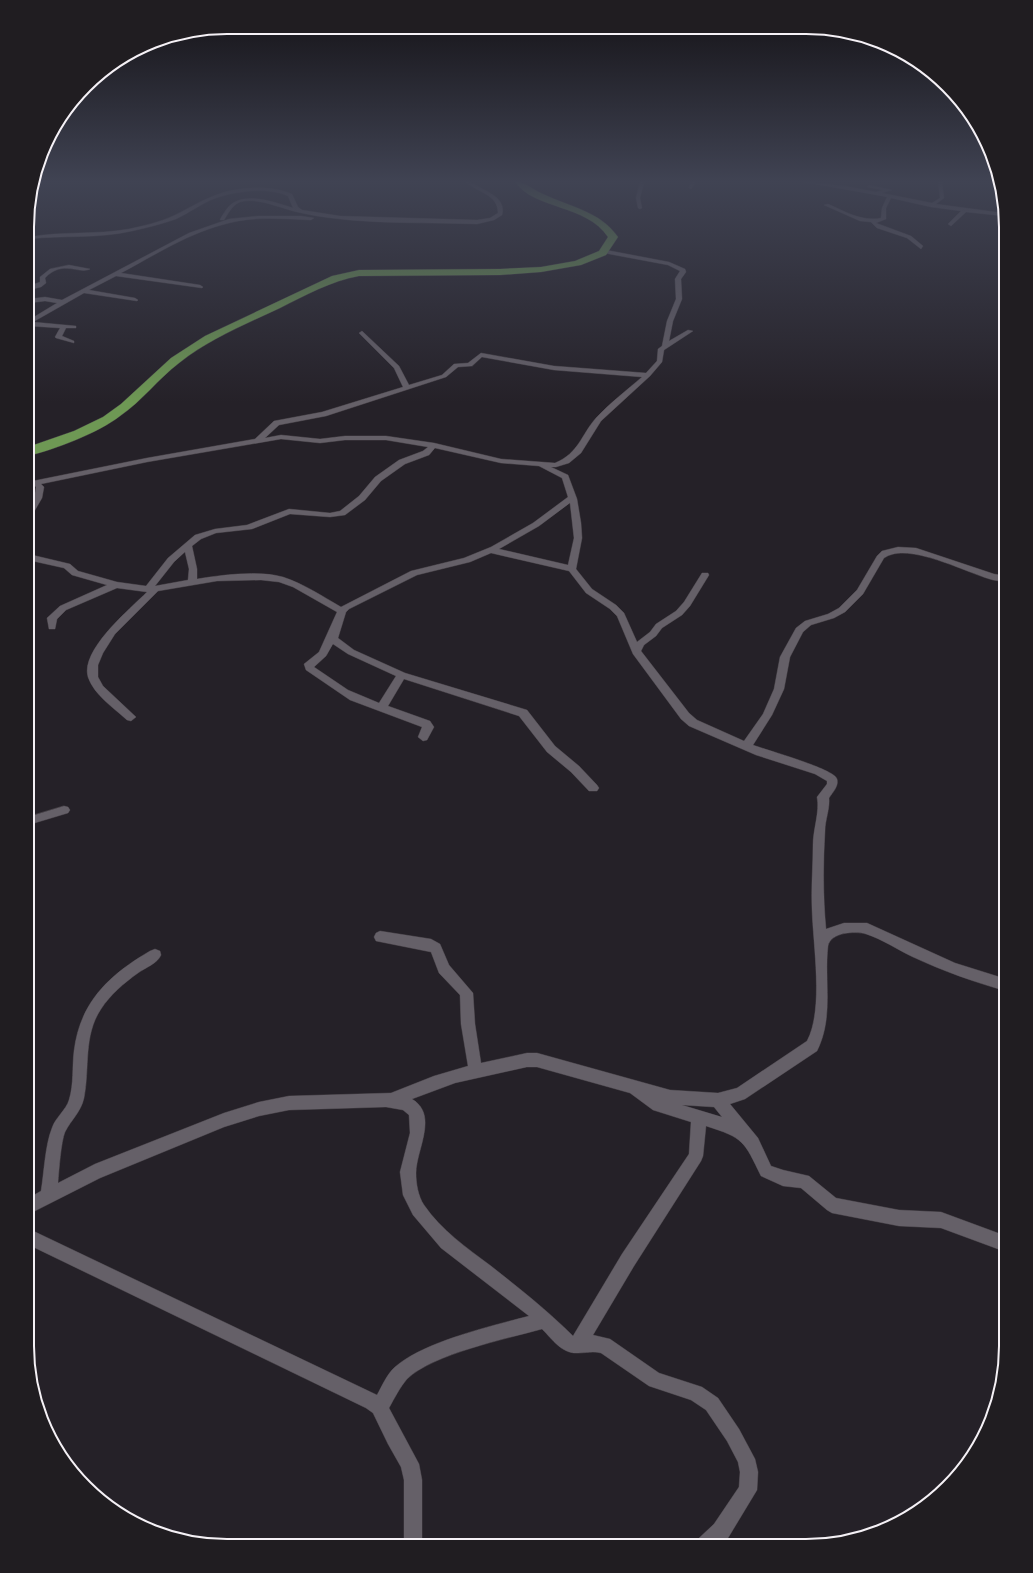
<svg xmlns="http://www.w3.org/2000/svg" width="1033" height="1573" font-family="'Roboto Condensed',sans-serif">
<rect width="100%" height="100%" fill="#252128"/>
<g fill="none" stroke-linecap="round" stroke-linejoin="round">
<defs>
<g id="minor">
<path d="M466,182C472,182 475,185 481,188C492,194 506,200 502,215L494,220L477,224C420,222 352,225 297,212C280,208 257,197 240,202C232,205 228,214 224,220H220C221,217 224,213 226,210C240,189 274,202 293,208L288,196C268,187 237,191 216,198C202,203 189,213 176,219C162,224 146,228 132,231C98,239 63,235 29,239V237C62,231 95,235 129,229C143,226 160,222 173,216C186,210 198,202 211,197C233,187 269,184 292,194L298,207L302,210L340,216L477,220L490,218L498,213C498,194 478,193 466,182Z"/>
<path d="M640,182H644L640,198L642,208L640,209L638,208L636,198Z"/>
<path d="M691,182H696L691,189L689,188Z"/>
<path d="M804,182L845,186L876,192L883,190L867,187L869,185L892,190L882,193L932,203L940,198L938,182H942L944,198L936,204L1003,213L1004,216L966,212L951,226L948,224L961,211L931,207L891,198L886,208V219L876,223L911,236L923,246L921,249L907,238L877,228L871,222L860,221L824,205L828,204C844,211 862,222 881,218L882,208L887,197Z"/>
<path d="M258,216H301L314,218L311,220C284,219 255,216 229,223C190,232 155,255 121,273L200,285L203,287L202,288L116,276L89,290L135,298L138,300L137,301L84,293L33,322L76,326V328H66L62,336L74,341V343L56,338L55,337L60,328L29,326V320L57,303L45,301L29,303V299L45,297L62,300L189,233L229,219Z"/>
<path d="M606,250L669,262L685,269L686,272L681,279L682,299L673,321L669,341L688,330L693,331L664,350L662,362L650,376L601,421L581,453L569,463L556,467H551L568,475L577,499L581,523L582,538L576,569L592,589L616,605L624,613L637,642L650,632L656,624L676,611L684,602L702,573H708L709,575L690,606L682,615L662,628L656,636L644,645L641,651L689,713L697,720L744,741L763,714L774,689L780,657L796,628L805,621L828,614L839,608L857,590L877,556L882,551L898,547L916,548L994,574L1006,576V582L993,580C966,573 908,541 884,558L863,594L845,612L834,618L811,625L803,632L790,657L784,689L772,715L753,745C766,750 835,769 837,779C839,786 833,792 829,798C830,809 825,820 825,831C823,864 823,897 826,929L844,923H867L955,963L1006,979V991C974,982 943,971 913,957C898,950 882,939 866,934C855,931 831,932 828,946C824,982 834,1017 817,1051L745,1099L730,1104L758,1138L771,1166L783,1170L809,1176L836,1198L899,1210L941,1212L1006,1236V1252L941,1228L899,1226L832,1213L827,1210L801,1188L783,1186L761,1176C744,1141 744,1138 706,1126L703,1156L701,1161L634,1266L593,1335L610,1339L659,1373L702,1387L718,1398L739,1429L755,1459L758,1472L757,1490L728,1538L719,1546H696L698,1539L714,1524L739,1487L740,1472L738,1462L727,1441L706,1410L691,1400L649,1386L601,1353C593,1351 586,1353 578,1353C562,1354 553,1340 542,1329C506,1339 433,1354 407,1379C400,1387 394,1399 389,1408L419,1464L422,1480V1545H404V1480L401,1467L388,1444L373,1413L366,1408L27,1244V1228L377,1395C382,1386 387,1374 395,1367C423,1342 491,1326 529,1316L441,1248L413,1215L403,1195L400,1172L410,1133L409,1115L403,1110L386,1107L289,1110L259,1116L224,1127L100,1178L27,1215V1199L41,1191C44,1173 45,1145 52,1128C55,1118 66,1110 69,1100C74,1084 72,1067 74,1051C80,1002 109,975 150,951L155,949L160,951L161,955C158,963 145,968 138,973C124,983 110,995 101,1009C83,1036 90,1068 84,1098C81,1112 71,1120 65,1132C61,1142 59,1170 58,1183L95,1164L224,1113L259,1102L289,1096L391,1093L434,1076L468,1066L461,1024L460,995L439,973L431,952L376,941L374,937L376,933L380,931L431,939L440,944L449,965L473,993L475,1024L481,1063L527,1053H537L670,1090L718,1093L737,1088L807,1041C824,1009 813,945 812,909C811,888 813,866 813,845C813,829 820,812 817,797L827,784V781L815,774L756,755L689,726L681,719L633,654L617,616L610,609L586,593L569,571L491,553L470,562L417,575L349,609L346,612L338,638L354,650L405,673L527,710L555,746L579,766L597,785L599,788L597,791H589L571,772L547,752L519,716L404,679L388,706L430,721L434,727L427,740L423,741L418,737L422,727L350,700L306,670L304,664L319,652L337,612L293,587L279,582L261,580L217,581L158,591L115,634L103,653L98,665V677L103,686L136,717L131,721L127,720C114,708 94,695 88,677C80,650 130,609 147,592L117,588L66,610L57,619L55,629H49L47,618L60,606L107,585L72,575L64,568L28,560V554L70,564L78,571L117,582L146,586L168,558L195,535L215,529L247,525L289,509L330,513L340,511L359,496L375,477L399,460L423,451L428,447L386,440H345L320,443L281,439L147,462L41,484L44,487L42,498L31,517H28C28,506 35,499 36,487L34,485L28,486V482L147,458L255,439L274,421L322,412L403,387L394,368L359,333L362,331L399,366L409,385L442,375L454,364L468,363L481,353L554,366L646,373L657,361L658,349L662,346L667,321L676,299L675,279L680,271L668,265L604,253ZM482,357L554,370L642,377C627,390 610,403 596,418C581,435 579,453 555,463L501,459L434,443L386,436H345L320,439L281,435L265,438L279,425L326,416L446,377L458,367L472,366ZM435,448L501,463L539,466L562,478L568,497L533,523L491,547L464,558L411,571L341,607C322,596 304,584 283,577C259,570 221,575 197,579V569L192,546L201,539L216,533L252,529L290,514L330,517L345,515L365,500L381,481L405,464L429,455ZM570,503L574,538L568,565L499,549L539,526ZM185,552L189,569L188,580L155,586L174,562ZM333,644L348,654L396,676L379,703L348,690L314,667L326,656ZM527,1067H537L630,1093L653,1110L691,1122L689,1154L622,1254L573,1336C547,1310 520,1289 491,1266C467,1248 441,1230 424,1205C418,1196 416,1183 416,1173C416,1150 439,1115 412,1099L455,1083ZM682,1105L714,1107L722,1117Z"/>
<path d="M69,265L90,269C79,275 63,259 45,278L46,283L41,287L29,290V286L40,282V277L50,269Z"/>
<path d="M64,806L68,807L70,810L68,813L28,825V817Z"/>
</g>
<path id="trunk" d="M515,182C526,182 533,190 543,194C570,207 600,211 618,237L606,255L581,265L541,272L500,275L359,276C331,281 306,295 280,308C246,324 209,339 179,363C158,379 142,401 120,416C98,433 56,449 28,456V447L74,431L103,417L121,404L171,358L205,336L332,276L359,270L500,269L541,267L575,261L599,251L608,237C586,204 535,210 515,182Z"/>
</defs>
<use href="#minor" stroke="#423d43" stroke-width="1"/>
<use href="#trunk" stroke="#423d43" stroke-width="1"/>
<use href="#minor" fill="#656068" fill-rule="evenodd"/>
<use href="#trunk" fill="#6e9854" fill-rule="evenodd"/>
</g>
<linearGradient id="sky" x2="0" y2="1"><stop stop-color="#141216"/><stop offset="0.45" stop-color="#404353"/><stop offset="1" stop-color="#404353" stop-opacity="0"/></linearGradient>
<rect width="1033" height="403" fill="url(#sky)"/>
<path d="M0 0H1033V1573H0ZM227 34H806A193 193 0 0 1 999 227V1346A193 193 0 0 1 806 1539H227A193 193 0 0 1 34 1346V227A193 193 0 0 1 227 34Z" fill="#201d21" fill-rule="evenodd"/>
<path fill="none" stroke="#f5f1f6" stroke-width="2" d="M227 34H806A193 193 0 0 1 999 227V1346A193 193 0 0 1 806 1539H227A193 193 0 0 1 34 1346V227A193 193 0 0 1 227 34Z"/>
</svg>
